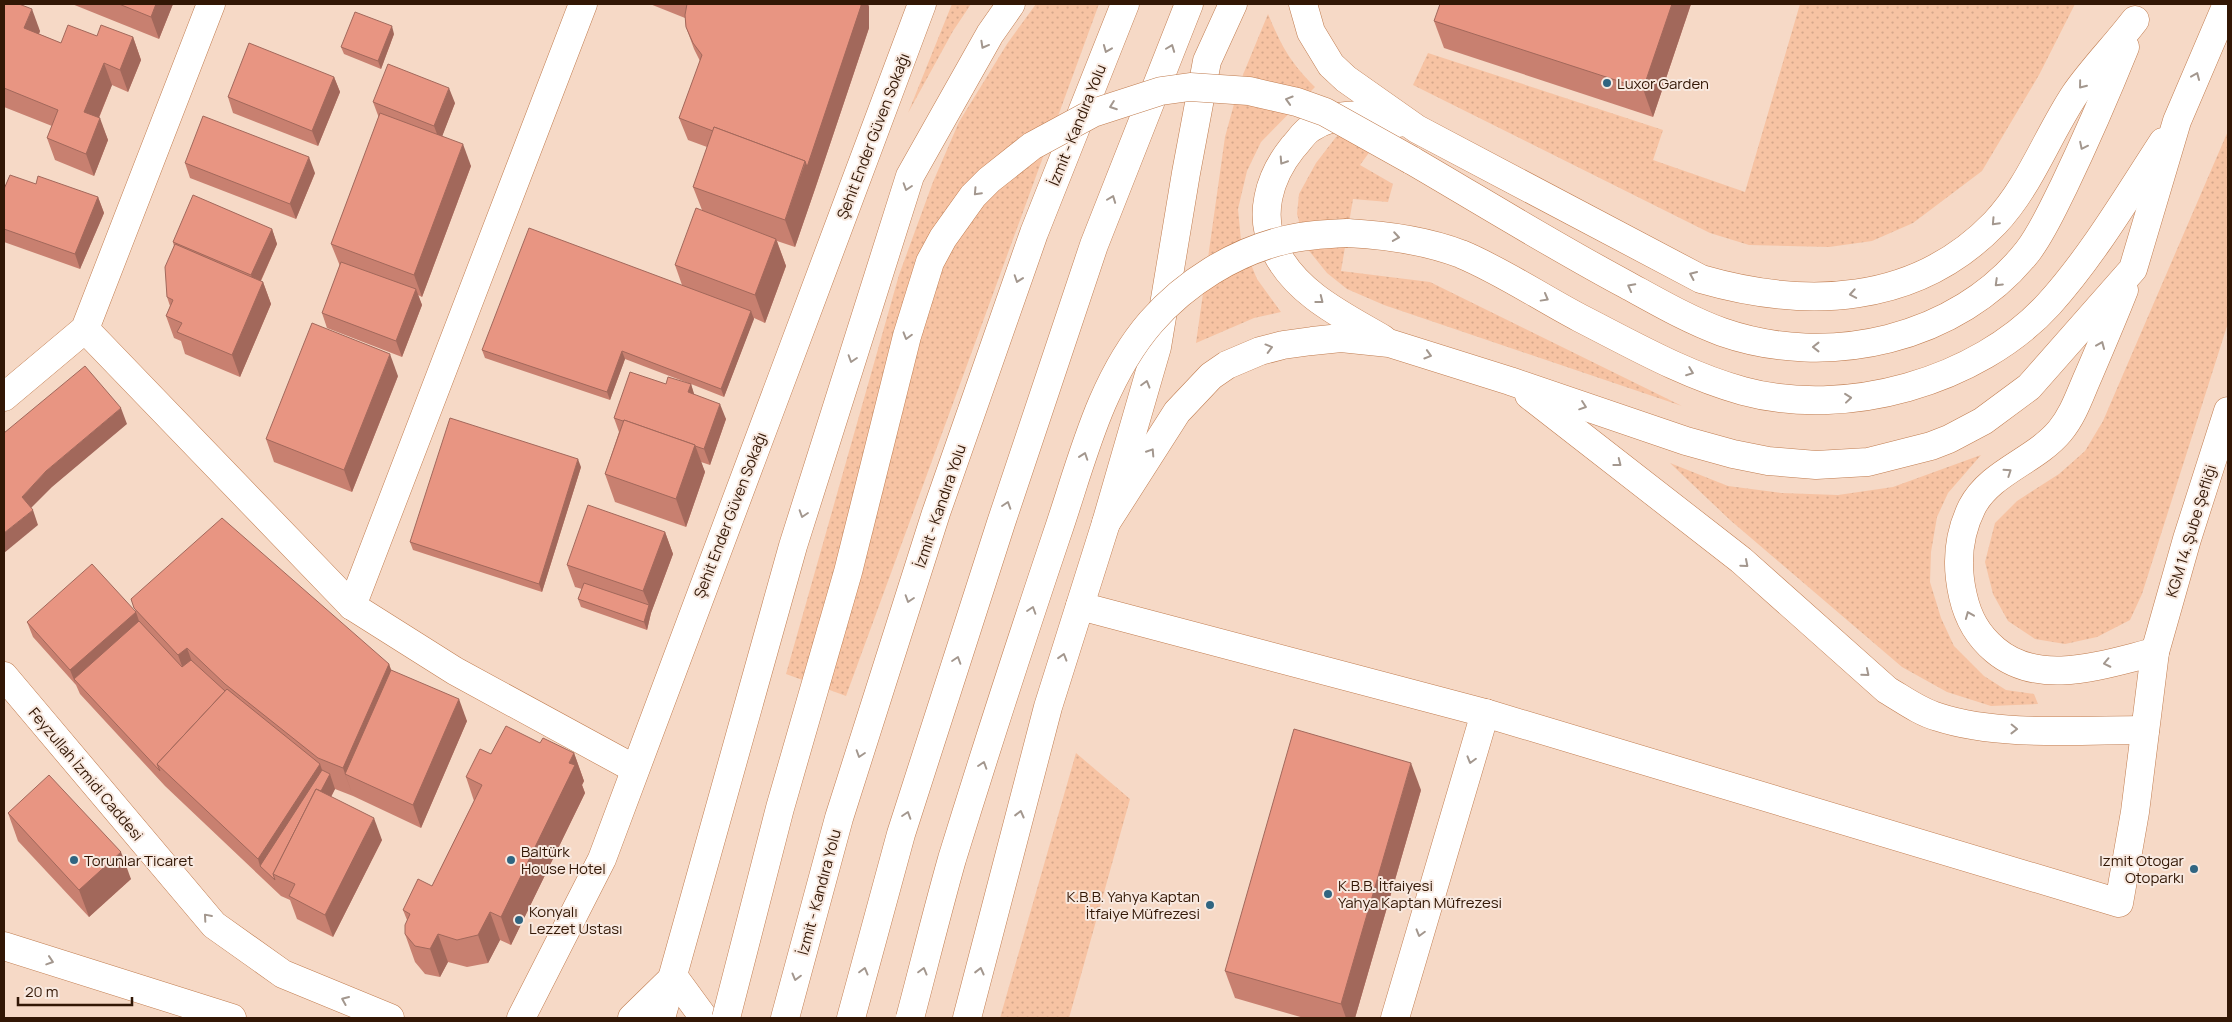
<svg xmlns="http://www.w3.org/2000/svg" width="2232" height="1022" font-family="Manrope,sans-serif">
<defs>
<pattern id="grass-dots" width="8" height="8" patternUnits="userSpaceOnUse" patternTransform="scale(1.25)"><rect width="8" height="8" fill="#f7c3a3"/><path d="M2 2h.1M6 6h.1" fill="none" stroke="#d4a78b" stroke-width="1.8" stroke-linecap="round"/></pattern>
</defs>
<rect width="100%" height="100%" fill="#f6d9c6"/>
<g fill="url(#grass-dots)">
<path d="M952,4H971L953,31L908,113Z"/>
<path d="M1036,4H1099L846,696L786,674L899,275L933,182L959,122L1007,44Z"/>
<path d="M1800,4H2075L2039,75L1982,171L1913,223L1872,241L1829,247L1749,245L1710,233L1413,85L1428,53L1663,130L1653,160L1745,192Z"/>
<path d="M1268,14C1282,47 1290,62 1315,87L1261,142L1247,171L1238,209L1241,240L1257,279L1281,312L1254,318L1196,343L1225,137L1240,82Z"/>
<path d="M1356,124L1387,128L1360,165L1393,184L1388,202L1353,199L1341,271L1430,282L1682,406L1384,305L1347,289L1327,273L1306,247L1297,214L1299,194L1316,163L1336,137Z"/>
<path d="M2228,131V323L2142,594L2130,620L2097,637L2065,644L2035,639L2008,621L1993,594L1985,562L1995,523L2017,501L2059,474L2085,451L2103,421Z"/>
<path d="M1981,455L1948,493L1937,517L1931,552L1930,582L1941,618L1954,646L1984,676L2006,690L2034,694L2038,704L1991,706L1947,692L1902,667L1730,520L1670,463L1728,486L1781,493L1838,495L1893,487Z"/>
<path d="M1076,753L1130,799L1069,1018H1000Z"/>
</g>
<g fill="none" stroke-linecap="round" stroke-linejoin="round">
<defs>
<g id="minor">
<path d="M85,329L352,606L455,671L635,769"/>
<path d="M4,397L85,329L211,4"/>
<path d="M352,606L583,4"/>
<path d="M1080,606L1485,713L2119,903L2135,812L2155,652L2187,539L2228,411"/>
<path d="M521,1018L602,859L922,4"/>
<path d="M1395,1018L1485,713"/>
</g>
<g id="major">
<path d="M4,676L214,925L283,974L390,1018"/>
<path d="M4,946L232,1018"/>
</g>
<g id="highway">
<path d="M1303,4L1311,32L1331,65L1346,79L1417,129L1701,279C1805,309 1915,306 1995,223C2030,186 2047,136 2075,94C2093,68 2116,45 2135,20"/>
<path d="M1411,160C1483,202 1554,246 1627,285C1658,302 1689,320 1722,332C1828,369 1958,340 2028,251C2043,231 2053,208 2064,186C2086,140 2106,94 2125,47"/>
<path d="M1347,233C1386,235 1424,240 1461,254C1502,271 1540,297 1580,318C1633,345 1685,375 1743,391C1845,419 1978,382 2049,304C2093,255 2127,197 2163,142"/>
<path d="M2124,290C2113,318 2101,346 2089,374C2080,394 2074,414 2060,431C2035,461 1990,472 1972,507C1958,535 1956,566 1963,596C1968,618 1977,635 1995,650C2040,688 2104,664 2155,652"/>
<path d="M1383,339C1344,316 1297,294 1276,252C1257,216 1269,177 1293,147C1299,141 1304,132 1311,128C1339,110 1369,114 1399,123"/>
<path d="M1529,395L1741,560L1887,690C1904,700 1920,712 1938,717C1999,737 2081,730 2145,730"/>
<path d="M1106,523L1177,412L1211,376L1227,365L1260,351L1283,345L1312,341L1341,338L1389,343L1510,381L1686,441L1733,454L1768,461L1816,465L1868,462L1931,446L1949,439L1983,421L2029,387L2133,269L2177,121L2227,4"/>
<path d="M632,1018L674,977L704,1018"/>
<path d="M661,1018L793,546L910,176L990,34L1011,4"/>
<path d="M785,1018L839,818L936,513L1034,233L1125,4"/>
<path d="M851,1018L901,834L1001,523L1094,245L1189,4"/>
<path d="M967,1018L1048,707L1106,523L1157,347L1186,173L1207,61L1233,4"/>
</g>
</defs>
<use href="#minor" stroke="#c07c4f" stroke-width="29"/>
<use href="#major" stroke="#c07c4f" stroke-width="29"/>
<use href="#highway" stroke="#c07c4f" stroke-width="29"/>
<use href="#minor" stroke="#fff" stroke-width="28"/>
<use href="#major" stroke="#fff" stroke-width="28"/>
<use href="#highway" stroke="#fff" stroke-width="28"/>
<defs>
<g id="highway-bridge">
<path d="M726,1018L780,808L848,572L907,336L930,262L943,238L973,196L989,180L1032,146L1093,113L1161,91L1190,87L1249,91L1297,102L1325,112L1411,160"/>
<path d="M910,1018C924,965 937,912 952,859C985,752 1020,644 1056,537C1081,465 1099,382 1151,322C1185,283 1234,252 1285,240C1305,235 1326,234 1347,233"/>
</g>
</defs>
<use href="#highway-bridge" stroke="#c07c4f" stroke-width="29" stroke-linecap="butt"/>
<use href="#highway-bridge" stroke="#fff" stroke-width="28"/>
</g>
<g fill="#c88070">
<path d="M4,4L40,31L39,34L61,43L97,36L133,37L141,60L128,92L112,85L99,118L108,140L94,176L55,160L47,138L52,126L4,107Z"/>
<path d="M72,4H173L159,39Z"/>
<path d="M650,4H868L869,7V28L815,189L795,247L777,241L786,266L765,323L754,318L724,397L691,384L694,395L726,419L710,465L701,462L705,472L686,527L615,502L605,474L619,432L614,418L666,384L688,383L625,359L610,400L485,358L482,350L682,285L675,265L702,210L693,187L707,147L688,140L679,118L700,61L694,49L686,27L685,18Z"/>
<path d="M1691,4L1653,117L1444,48L1434,21Z"/>
<path d="M394,34L381,69L344,54L341,47Z"/>
<path d="M334,77L340,92L318,146L233,113L228,97Z"/>
<path d="M373,102L455,103L442,136L471,166L422,297L418,295L422,305L402,357L327,328L322,313L340,266L331,244L379,118Z"/>
<path d="M185,163L315,173L296,219L190,178Z"/>
<path d="M36,184L98,197L104,213L80,269L4,242V189Z"/>
<path d="M272,229L277,244L261,281L263,282L271,304L240,377L185,354L181,341L174,338L166,316L170,306L167,297L174,246L173,242Z"/>
<path d="M398,376L352,492L274,462L266,439Z"/>
<path d="M581,467L542,592L413,550L410,542Z"/>
<path d="M665,532L673,554L651,613L647,630L581,607L578,599L582,589L575,587L567,565Z"/>
<path d="M131,599L389,664L391,670L467,721L421,828L353,796L335,789L331,797L382,840L333,937L297,919L290,900L281,896L165,786L80,694L76,685L33,637L27,622L136,612Z"/>
<path d="M540,743L574,753L584,781L582,785L585,793L511,945L500,940L488,963L467,967L448,962L440,977L425,974L415,962L405,934L407,920L403,910L432,886L474,801L466,777L491,754Z"/>
<path d="M1421,790L1355,1018H1304L1235,998L1225,971Z"/>
<path d="M8,813L131,879L89,917L18,841Z"/>
</g>
<g fill="#a2685b">
<path d="M156,4H173L159,39L151,17Z"/>
<path d="M861,4H868L869,7V28L815,189L795,247L785,220Z"/>
<path d="M1672,4H1691L1653,117L1643,89Z"/>
<path d="M32,9L40,31L32,50L24,28Z"/>
<path d="M392,26L394,34L381,69L378,61Z"/>
<path d="M133,37L141,60L128,92L120,70Z"/>
<path d="M104,63L112,85L92,134L84,112Z"/>
<path d="M334,77L340,92L318,146L312,131Z"/>
<path d="M449,88L455,103L440,142L434,126Z"/>
<path d="M100,118L108,140L94,176L86,154Z"/>
<path d="M463,144L471,166L422,297L414,275Z"/>
<path d="M309,157L315,173L296,219L290,204Z"/>
<path d="M98,197L104,213L80,269L75,254Z"/>
<path d="M272,229L277,244L256,291L251,275Z"/>
<path d="M776,239L786,266L765,323L755,295Z"/>
<path d="M263,282L271,304L240,377L232,355Z"/>
<path d="M416,289L422,305L402,357L396,341Z"/>
<path d="M751,311L754,319L724,397L721,389Z"/>
<path d="M622,351L625,359L610,400L607,392Z"/>
<path d="M390,354L398,376L352,492L344,470Z"/>
<path d="M691,384L696,400L688,392Z"/>
<path d="M720,404L726,419L710,465L704,449Z"/>
<path d="M121,408L127,424L52,487L27,512L22,497L46,471Z"/>
<path d="M695,445L705,472L686,527L676,499Z"/>
<path d="M578,459L581,467L542,592L539,584Z"/>
<path d="M33,510L38,525L4,553V533Z"/>
<path d="M665,532L673,554L651,613L647,630L644,622L649,605L643,591Z"/>
<path d="M136,612L141,627L74,679L76,685L70,670Z"/>
<path d="M187,648L197,675L188,683L178,655Z"/>
<path d="M389,664L399,692L345,774L353,796L343,768Z"/>
<path d="M459,699L467,721L421,828L413,805Z"/>
<path d="M574,753L584,781L582,785L585,793L511,945L501,917Z"/>
<path d="M1411,763L1421,790L1355,1018H1346L1341,1004Z"/>
<path d="M320,764L326,781L330,774L335,789L288,881L260,866L258,859Z"/>
<path d="M374,818L382,840L333,937L325,915Z"/>
<path d="M121,852L131,879L89,917L79,890Z"/>
<path d="M490,912L500,940L488,963L478,935Z"/>
<path d="M438,934L448,962L440,977L430,949Z"/>
</g>
<g fill="#e89582" stroke="#a2685b">
<path d="M4,4H19L32,9L24,28L61,43L68,25L97,36L101,25L133,37L120,70L104,63L84,112L100,118L86,154L47,138L58,110L4,88Z"/>
<path d="M119,4H156L151,17Z"/>
<path d="M687,4H861V6L807,167L805,161L714,127L713,131L679,118L702,55L693,43L686,27L685,15Z"/>
<path d="M1440,4H1672L1643,89L1434,21Z"/>
<path d="M355,12L392,26L378,61L341,47Z"/>
<path d="M249,43L334,77L312,131L228,97Z"/>
<path d="M388,64L449,88L434,126L373,102Z"/>
<path d="M380,113L463,144L414,275L331,244Z"/>
<path d="M203,116L309,157L290,204L185,163Z"/>
<path d="M714,127L805,161L785,220L693,187Z"/>
<path d="M10,175L36,184L38,176L98,197L75,254L4,229V189Z"/>
<path d="M193,195L272,229L251,275L173,242Z"/>
<path d="M696,208L776,239L755,295L675,265Z"/>
<path d="M529,228L751,311L721,389L622,351L607,392L482,350Z"/>
<path d="M175,244L263,282L232,355L177,332L182,323L166,316L173,300L167,297L165,267Z"/>
<path d="M341,262L416,289L396,341L322,313Z"/>
<path d="M312,323L390,354L344,470L266,439Z"/>
<path d="M85,366L121,408L46,471L22,497L33,510L4,533V433Z"/>
<path d="M630,372L666,384L668,377L691,384L688,392L720,404L704,449L695,446V445L624,420L623,421L614,418Z"/>
<path d="M450,418L578,459L539,584L410,542Z"/>
<path d="M624,420L695,445L676,499L605,474Z"/>
<path d="M588,505L665,532L643,591L567,565Z"/>
<path d="M222,518L389,664L343,768L318,758L225,684L187,648L178,655L134,608L131,599Z"/>
<path d="M92,564L136,612L70,670L27,622Z"/>
<path d="M584,583L649,605L644,622L578,599Z"/>
<path d="M139,621L182,667L191,660L225,691L157,764L160,771L74,679Z"/>
<path d="M391,670L459,699L413,805L345,774Z"/>
<path d="M227,689L320,764L258,859L157,764Z"/>
<path d="M506,726L540,743L543,738L574,753L569,763L575,765L501,917L490,912L478,935L457,940L438,934L430,949L415,946L405,934V925L410,914L403,910L418,879L432,886L482,785L466,777L480,749L491,754Z"/>
<path d="M1294,729L1411,763L1341,1004L1225,971Z"/>
<path d="M322,770L330,774L321,791L316,789L273,874L275,880L260,866Z"/>
<path d="M49,775L121,852L79,890L8,813Z"/>
<path d="M316,789L374,818L325,915L289,896L295,884L273,874Z"/>
</g>
<defs><path id="oneway-chevron" d="M-2-3.5L2.5 0L-2 3.5" fill="none" stroke-width="1.6" stroke-linecap="round" stroke-linejoin="round" transform="scale(1.25)"/></defs>
<g stroke="#a3978e">
<use href="#oneway-chevron" transform="translate(984 45) rotate(119)"/>
<use href="#oneway-chevron" transform="translate(1171 48) rotate(-69)"/>
<use href="#oneway-chevron" transform="translate(1107 49) rotate(112)"/>
<use href="#oneway-chevron" transform="translate(2196 76) rotate(-67)"/>
<use href="#oneway-chevron" transform="translate(2082 85) rotate(129)"/>
<use href="#oneway-chevron" transform="translate(1289 100) rotate(-163)"/>
<use href="#oneway-chevron" transform="translate(1113 106) rotate(160)"/>
<use href="#oneway-chevron" transform="translate(2083 146) rotate(116)"/>
<use href="#oneway-chevron" transform="translate(1283 161) rotate(123)"/>
<use href="#oneway-chevron" transform="translate(907 187) rotate(108)"/>
<use href="#oneway-chevron" transform="translate(977 192) rotate(133)"/>
<use href="#oneway-chevron" transform="translate(1112 199) rotate(-69)"/>
<use href="#oneway-chevron" transform="translate(1995 222) rotate(133)"/>
<use href="#oneway-chevron" transform="translate(1396 237) rotate(9)"/>
<use href="#oneway-chevron" transform="translate(1693 275) rotate(-156)"/>
<use href="#oneway-chevron" transform="translate(1018 279) rotate(109)"/>
<use href="#oneway-chevron" transform="translate(1998 283) rotate(136)"/>
<use href="#oneway-chevron" transform="translate(1631 287) rotate(-152)"/>
<use href="#oneway-chevron" transform="translate(1853 294) rotate(170)"/>
<use href="#oneway-chevron" transform="translate(1545 298) rotate(29)"/>
<use href="#oneway-chevron" transform="translate(1320 300) rotate(38)"/>
<use href="#oneway-chevron" transform="translate(907 336) rotate(106)"/>
<use href="#oneway-chevron" transform="translate(2101 345) rotate(-67)"/>
<use href="#oneway-chevron" transform="translate(1816 347) rotate(180)"/>
<use href="#oneway-chevron" transform="translate(1269 348) rotate(-15)"/>
<use href="#oneway-chevron" transform="translate(1428 355) rotate(17)"/>
<use href="#oneway-chevron" transform="translate(852 359) rotate(108)"/>
<use href="#oneway-chevron" transform="translate(1690 372) rotate(21)"/>
<use href="#oneway-chevron" transform="translate(1146 384) rotate(-74)"/>
<use href="#oneway-chevron" transform="translate(1848 398) rotate(-6)"/>
<use href="#oneway-chevron" transform="translate(1583 406) rotate(19)"/>
<use href="#oneway-chevron" transform="translate(1151 452) rotate(-57)"/>
<use href="#oneway-chevron" transform="translate(1084 456) rotate(-71)"/>
<use href="#oneway-chevron" transform="translate(1618 463) rotate(38)"/>
<use href="#oneway-chevron" transform="translate(2008 472) rotate(-34)"/>
<use href="#oneway-chevron" transform="translate(1007 505) rotate(-72)"/>
<use href="#oneway-chevron" transform="translate(803 514) rotate(108)"/>
<use href="#oneway-chevron" transform="translate(1745 564) rotate(41)"/>
<use href="#oneway-chevron" transform="translate(909 599) rotate(108)"/>
<use href="#oneway-chevron" transform="translate(1032 610) rotate(-72)"/>
<use href="#oneway-chevron" transform="translate(1969 615) rotate(-112)"/>
<use href="#oneway-chevron" transform="translate(1063 657) rotate(-73)"/>
<use href="#oneway-chevron" transform="translate(957 660) rotate(-72)"/>
<use href="#oneway-chevron" transform="translate(2107 663) rotate(168)"/>
<use href="#oneway-chevron" transform="translate(1866 673) rotate(40)"/>
<use href="#oneway-chevron" transform="translate(2014 729) rotate(1)"/>
<use href="#oneway-chevron" transform="translate(860 754) rotate(108)"/>
<use href="#oneway-chevron" transform="translate(1471 760) rotate(106)"/>
<use href="#oneway-chevron" transform="translate(983 765) rotate(-72)"/>
<use href="#oneway-chevron" transform="translate(1020 814) rotate(-76)"/>
<use href="#oneway-chevron" transform="translate(907 815) rotate(-72)"/>
<use href="#oneway-chevron" transform="translate(207 917) rotate(-131)"/>
<use href="#oneway-chevron" transform="translate(1420 933) rotate(106)"/>
<use href="#oneway-chevron" transform="translate(50 961) rotate(18)"/>
<use href="#oneway-chevron" transform="translate(864 971) rotate(-75)"/>
<use href="#oneway-chevron" transform="translate(923 971) rotate(-75)"/>
<use href="#oneway-chevron" transform="translate(980 971) rotate(-76)"/>
<use href="#oneway-chevron" transform="translate(796 977) rotate(105)"/>
<use href="#oneway-chevron" transform="translate(345 1000) rotate(-157)"/>
</g>
<g fill="#306581" stroke="#f8e9e0" stroke-width="2">
<circle cx="1607" cy="83" r="5"/>
<circle cx="74" cy="860" r="5"/>
<circle cx="511" cy="860" r="5"/>
<circle cx="2194" cy="869" r="5"/>
<circle cx="1328" cy="894" r="5"/>
<circle cx="1210" cy="905" r="5"/>
<circle cx="519" cy="920" r="5"/>
</g>
<g text-anchor="middle" dominant-baseline="central" stroke-width="4" stroke-linejoin="round" paint-order="stroke">
<g font-size="15" fill="#321705" stroke="#f8e9e0" text-anchor="start">
<text x="1617" y="83">Luxor Garden</text>
<text x="521" y="851">Baltürk<tspan x="521" dy="17">House Hotel</tspan></text>
<text x="84" y="860">Torunlar Ticaret</text>
<text x="2184" y="860" text-anchor="end">Izmit Otogar<tspan x="2184" dy="17">Otoparkı</tspan></text>
<text x="1338" y="885">K.B.B. İtfaiyesi<tspan x="1338" dy="17">Yahya Kaptan Müfrezesi</tspan></text>
<text x="1200" y="896" text-anchor="end">K.B.B. Yahya Kaptan<tspan x="1200" dy="17">İtfaiye Müfrezesi</tspan></text>
<text x="529" y="911">Konyalı<tspan x="529" dy="17">Lezzet Ustası</tspan></text>
</g>
<g font-size="15" fill="#321705" stroke="#f8e9e0">
<text transform="translate(1077 125) rotate(-68)">İzmit - Kandıra Yolu</text>
<text transform="translate(873 136) rotate(-69)">Şehit Ender Güven Sokağı</text>
<text transform="translate(940 506) rotate(-71)">İzmit - Kandıra Yolu</text>
<text transform="translate(730 515) rotate(-69)">Şehit Ender Güven Sokağı</text>
<text transform="translate(2191 531) rotate(-73)">KGM 14. Şube Şefliği</text>
<text transform="translate(86 774) rotate(50)">Feyzullah İzmidi Caddesi</text>
<text transform="translate(819 892) rotate(-75)">İzmit - Kandıra Yolu</text>
</g>
</g>
<rect width="2232" height="1022" fill="none" stroke="#321705" stroke-width="10"/>
<path d="M18 997v8h114v-8" fill="none" stroke="#321705" stroke-width="2.5"/>
<text x="25" y="997" font-size="15" fill="#321705" stroke="#f8e9e0" stroke-width="4" paint-order="stroke">20 m</text>
</svg>
